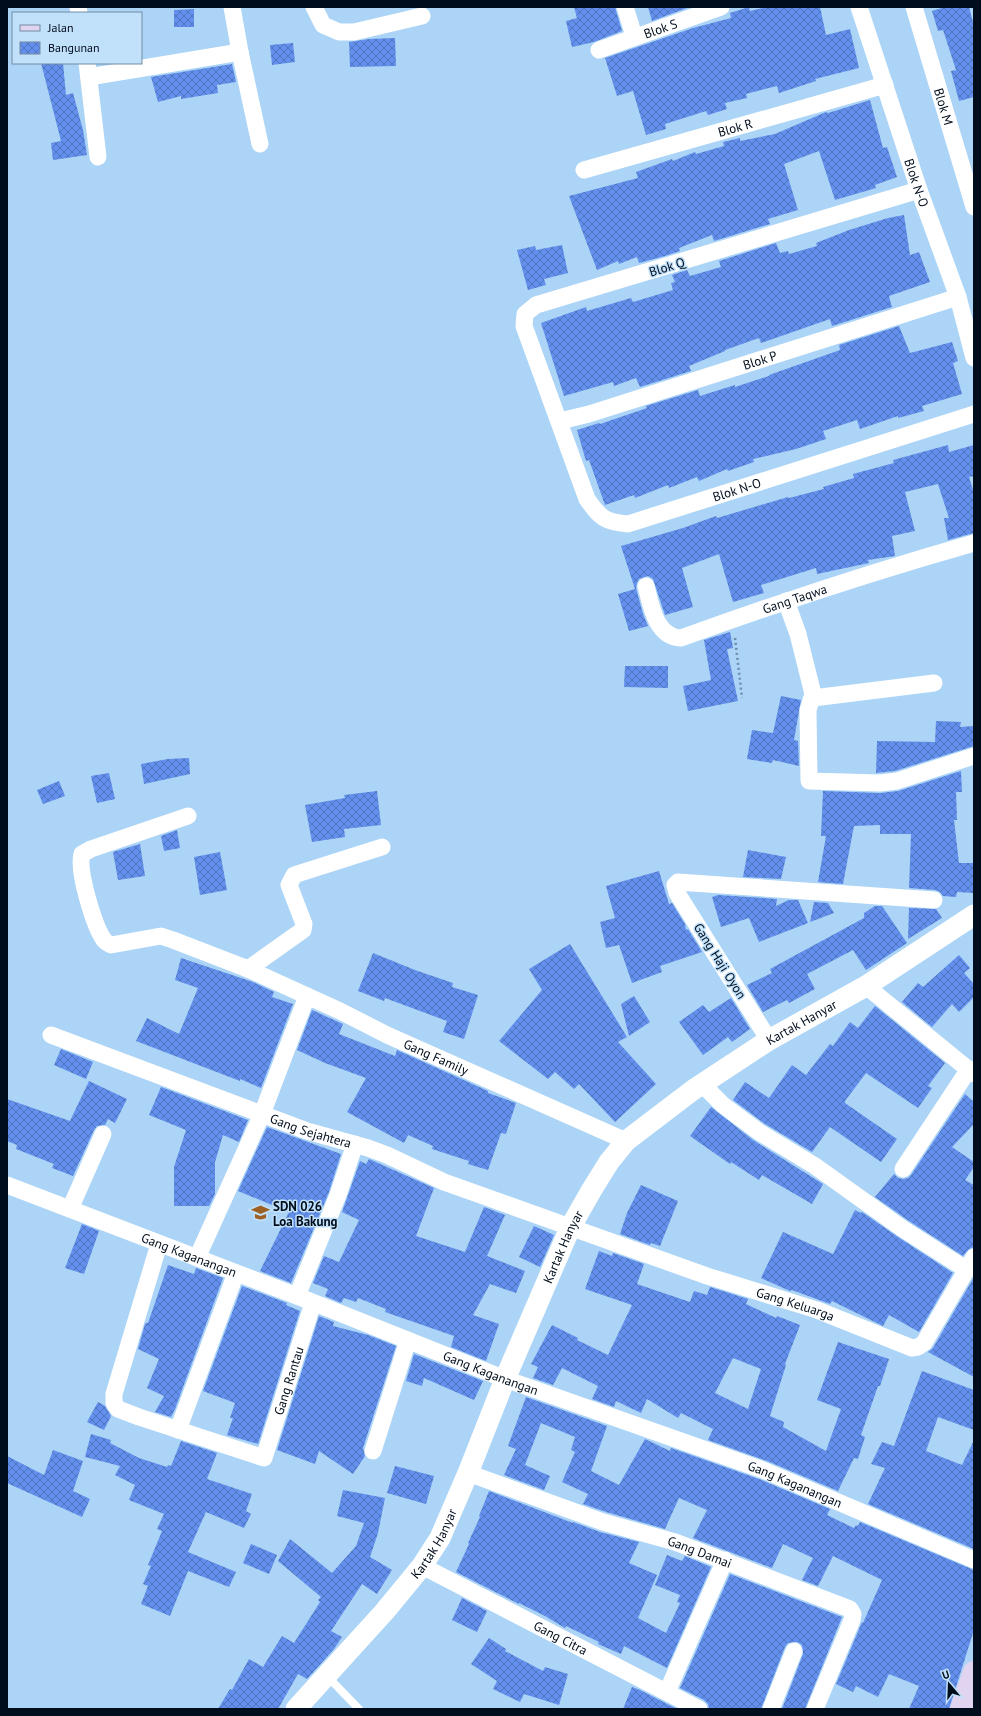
<svg xmlns="http://www.w3.org/2000/svg" width="981" height="1716" font-family="'PT Sans',sans-serif">
<defs>
<pattern id="building-cross-hatch" width="8" height="8" patternUnits="userSpaceOnUse"><rect width="8" height="8" fill="#6490ed"/><path d="M0 0l8 8M0 8l8-8" fill="none" stroke="#5074bf"/></pattern>
</defs>
<rect width="100%" height="100%" fill="#abd4f7"/>
<g fill="url(#building-cross-hatch)" fill-rule="evenodd">
<path d="M574,7H615L622,31L594,42L572,47L566,21L577,18Z"/>
<path d="M648,7H687V8L652,21Z"/>
<path d="M749,7L750,11L767,7H820L826,35L850,29L859,68L815,79L816,81L779,93L777,86L746,94L747,98L725,103L727,109L708,115L706,111L665,124L666,129L646,135L633,91L617,96L605,58L693,28L731,18L730,13Z"/>
<path d="M945,7H969L974,26V97L959,101L951,71L956,70L943,30L938,31L932,11Z"/>
<path d="M194,9V27H174V10Z"/>
<path d="M395,38L396,66L350,67L349,42L369,39Z"/>
<path d="M293,43L295,62L272,65L270,45Z"/>
<path d="M41,63H63L66,95L73,93L83,130L87,155L53,160L51,143L61,141Z"/>
<path d="M232,64L236,82L217,85L218,93L181,99V96L158,102L151,77Z"/>
<path d="M870,100L883,148L887,147L897,177L875,185L876,188L835,200L819,151L784,164L798,210L768,219L770,224L714,241L712,235L679,248L680,251L665,256L639,263L637,257L619,264L618,261L597,270L569,196L638,178L636,172L672,159L673,161L695,152L696,154L724,146L723,142L740,138V141L775,134L826,112L828,113Z"/>
<path d="M904,215L910,255L919,252L930,282L889,296L892,307L832,326L830,319L761,343L759,338L725,350V351L689,366L691,371L640,387L636,378L614,386L613,382L564,396L541,323L586,307L587,311L631,298L633,302L673,290L671,283L675,282L672,275L687,270L690,276L721,267L719,261L776,243L780,253L788,251L789,254L817,246L816,243L849,230L888,218Z"/>
<path d="M562,245L568,273L544,279L546,285L528,290L517,250L535,246L536,250Z"/>
<path d="M899,326L910,353L952,342L958,361L953,363L962,394L922,406L924,411L898,418V416L860,429L857,420L823,431L826,439L796,449L753,459L754,462L728,471L727,469L699,481L697,477L669,488L668,485L635,498L634,495L605,505L589,460L586,461L577,430L599,423L600,424L647,408L646,406L698,390L700,396L735,385V387L769,376V375L840,350L839,345Z"/>
<path d="M948,445L949,452L974,445V476L969,477L974,493V533L948,540L944,518H949L938,484L905,492L915,531L892,536L895,556L868,560L869,563L817,574L816,568L761,585L764,593L733,602L719,554L682,568L693,607L665,615L653,579L648,576L639,579L637,583L636,588L643,614L648,626L629,631L618,594L635,589L621,546L683,528L716,516L717,518L788,497L789,498L824,489L823,487L854,478L853,474L894,463L893,460Z"/>
<path d="M730,632L733,648L727,649L738,701L688,711L683,686L711,680L704,640Z"/>
<path d="M625,666H668V688L624,687Z"/>
<path d="M781,696L801,700L794,740L798,741L799,766L773,760L772,763L747,759L752,730L773,733Z"/>
<path d="M936,721L961,722L960,727L974,726V746L895,771L876,773L877,741L935,742Z"/>
<path d="M189,758L190,774L144,784L141,764L168,759Z"/>
<path d="M961,771L962,792H956L957,820H954L959,863H974V893L957,892L956,897L943,896L940,892L935,890L909,888L911,834H880V825L854,826L843,884L818,882L826,836H821L823,791L880,793L898,791Z"/>
<path d="M109,773L115,799L97,803L91,776Z"/>
<path d="M59,781L65,796L43,804L37,790Z"/>
<path d="M377,791L381,825L344,829L345,837L312,842L305,805L345,798L344,795Z"/>
<path d="M177,830L180,848L164,851L161,836Z"/>
<path d="M140,844L145,876L118,880L113,852Z"/>
<path d="M748,850L786,857L781,879L743,877Z"/>
<path d="M220,852L227,890L200,895L194,857Z"/>
<path d="M659,871L669,904L672,903L685,924L686,930L688,929L702,952L660,966L662,972L632,983L619,945L606,948L600,922L615,918L606,886Z"/>
<path d="M718,895L777,899L776,906L789,900H798L808,923L759,942L749,918L721,927L712,897Z"/>
<path d="M814,902L828,903L834,913L810,922Z"/>
<path d="M875,906H882L907,943L866,970L853,950L807,974L815,989L789,1003L787,1000L763,1012L747,985L772,973L770,969L864,918V913Z"/>
<path d="M909,908L936,909L942,918L908,939Z"/>
<path d="M570,944L627,1037L618,1042L656,1084L615,1122L579,1084L574,1089L555,1072L548,1079L499,1041L542,990L529,969Z"/>
<path d="M373,953L415,970L453,983L452,987L478,995L464,1039L443,1032L447,1021L385,998L384,1001L358,991Z"/>
<path d="M959,955L970,968L964,973L974,984V997L959,1012L952,1004L932,1027L902,1002L918,983L923,987Z"/>
<path d="M181,958L253,982L274,992L272,997L293,1004L261,1088L240,1079V1081L136,1041L147,1018L179,1034L198,988L175,980Z"/>
<path d="M634,996L650,1022L629,1036L621,1004Z"/>
<path d="M731,998L750,1029L732,1042L728,1037L703,1055L679,1022L703,1005L709,1012Z"/>
<path d="M875,1006L945,1063L928,1086L932,1088L918,1108L866,1073L845,1101V1103L897,1139L881,1162L830,1127L812,1152L765,1124L733,1100L745,1082L769,1098L792,1065L806,1075L830,1044L833,1046L850,1022L858,1028Z"/>
<path d="M312,1010L343,1024L339,1034L395,1056L397,1050L488,1091V1093L516,1103L506,1134L501,1133L488,1170L468,1164L469,1161L432,1149L433,1146L408,1135L404,1143L347,1112L366,1078L325,1063L297,1050Z"/>
<path d="M61,1049L93,1062L86,1079L54,1065Z"/>
<path d="M89,1081L127,1099L115,1123L108,1119L105,1125L97,1126L94,1130L73,1176L52,1168L54,1164L16,1149L17,1145L7,1141V1099L70,1121Z"/>
<path d="M161,1087L248,1120L239,1142L223,1135L215,1162V1194L209,1206H174V1167L186,1130L149,1115Z"/>
<path d="M965,1094L974,1102V1124L952,1147L974,1162V1167L965,1180L974,1185V1247L969,1249L963,1256L909,1221L875,1197L894,1174L898,1178L903,1179L908,1178L911,1175Z"/>
<path d="M711,1107L753,1140L823,1184L812,1204L762,1175L759,1180L731,1162L730,1164L690,1136Z"/>
<path d="M267,1127L341,1154L329,1192L291,1283L260,1271L289,1212L238,1191Z"/>
<path d="M369,1159L434,1188L416,1236L465,1252L484,1207L505,1215L487,1256L525,1271L516,1293L490,1284L473,1315L499,1324L486,1361L451,1347L454,1336L385,1312L386,1309L358,1298L356,1302L344,1298L341,1303L325,1296L328,1289L313,1283L324,1256L339,1262L359,1220L342,1212L360,1161L366,1164Z"/>
<path d="M641,1185L678,1201L660,1246L651,1243L650,1245L620,1234L627,1213Z"/>
<path d="M855,1210L861,1213L862,1212L898,1237L953,1273L919,1332L889,1315L883,1326L832,1301L830,1304L792,1290L790,1291L761,1278L783,1232L833,1254Z"/>
<path d="M82,1224L99,1231L84,1274L65,1268Z"/>
<path d="M534,1226L554,1235L540,1267L519,1257Z"/>
<path d="M599,1251L612,1256L613,1253L644,1264L637,1284L690,1302L694,1291L707,1295L710,1287L748,1299L746,1304L776,1318L777,1316L800,1325L785,1364L786,1365L770,1416L784,1422L783,1427L826,1451L841,1409L817,1400L838,1342L889,1359L880,1386H878L861,1435L865,1437L858,1459L854,1458L838,1491L767,1461L708,1440L713,1429L681,1413L678,1418L647,1399L641,1413L616,1401L614,1407L592,1399L598,1386L562,1368L553,1385L533,1378L538,1367L531,1364L552,1325L578,1338L577,1340L608,1355L632,1305L585,1289ZM733,1358L761,1369L748,1409L715,1393Z"/>
<path d="M168,1265L194,1274L196,1268L223,1278L175,1409L171,1417L155,1412L164,1396L147,1388L159,1359L138,1349L145,1324L146,1323H148Z"/>
<path d="M974,1277V1377L928,1352L933,1348Z"/>
<path d="M242,1286L287,1303L286,1305L300,1311L258,1444L227,1435L233,1418H230L235,1403L203,1391Z"/>
<path d="M319,1316L334,1322L333,1326L368,1335L396,1346L363,1448L365,1456L353,1474L319,1451L315,1464L277,1450Z"/>
<path d="M414,1354L483,1381L474,1400L424,1378L422,1386L406,1381Z"/>
<path d="M922,1371L974,1390V1430L938,1417L926,1451L962,1465L974,1440V1549L868,1504L885,1468L871,1464L882,1442L894,1446Z"/>
<path d="M526,1397L607,1426L591,1471L619,1485L645,1439L670,1451L671,1448L759,1479L830,1509L827,1515L854,1528L856,1525L858,1526L860,1522L974,1570V1630L949,1709H909L919,1686L889,1674L878,1697L856,1686L853,1692L836,1684L862,1622L863,1623L882,1580L833,1556L818,1586L802,1580L813,1558L783,1544L772,1568L693,1538L707,1510L679,1498L665,1529L606,1512L583,1504L588,1494L562,1482L575,1452L571,1450L575,1437L541,1423L525,1465L550,1476L544,1490L504,1475L516,1449L508,1446Z"/>
<path d="M98,1402L105,1406L111,1416L104,1430L87,1422Z"/>
<path d="M91,1434L111,1440L110,1443L139,1458L167,1467L168,1465L171,1466L181,1441L217,1453L207,1479L252,1494L246,1511L251,1514L244,1528L206,1512L188,1552L236,1572L229,1587L188,1571L170,1616L141,1604L148,1586L143,1584L151,1566L148,1565L162,1531L157,1529L164,1514L129,1500L135,1485L115,1475L120,1466L85,1457Z"/>
<path d="M53,1450L83,1461L73,1491L90,1499L82,1517L7,1483V1456L44,1475Z"/>
<path d="M395,1466L434,1476L426,1504L387,1493Z"/>
<path d="M343,1490L385,1498L378,1533L370,1557L392,1570L377,1594L362,1584L331,1631L342,1637L334,1649L307,1679L298,1674L278,1709H218L230,1689L232,1690L249,1659L263,1667L282,1636L294,1643L320,1602L318,1600L321,1597L278,1561L290,1539L332,1573L356,1546L364,1523L337,1516Z"/>
<path d="M489,1491L573,1523V1522L600,1532L639,1542L629,1563L657,1575L638,1618L666,1633L680,1603L677,1602L680,1595L655,1585L667,1555L682,1561L685,1556L711,1567L667,1668L624,1646L621,1654L598,1644L599,1642L566,1626L565,1628L545,1616L519,1603V1604L456,1572L469,1544L468,1543L480,1517L479,1516Z"/>
<path d="M251,1544L277,1555L269,1574L243,1563Z"/>
<path d="M730,1574L842,1617L805,1709H782L803,1654L802,1645L797,1642L788,1643L785,1647L761,1709H709L708,1704L704,1700L680,1688Z"/>
<path d="M462,1598L487,1611L477,1632L452,1620Z"/>
<path d="M489,1638L506,1649L505,1651L543,1671L545,1667L568,1674L559,1705L524,1694L520,1702L493,1689L497,1681L471,1664Z"/>
<path d="M632,1687L640,1690L677,1709H623Z"/>
</g>
<g fill="none" stroke-linecap="round" stroke-linejoin="round">
<path stroke="#6e8da9" stroke-width="2.5" stroke-dasharray="2 3" stroke-linecap="butt" d="M735,638L742,698"/>
<path stroke="#fff" stroke-width="8" d="M327,1676L359,1709"/>
<g stroke="#fff" stroke-width="17">
<path d="M78,7L79,13"/>
<path d="M314,7L323,25L339,32H354L422,16"/>
<path d="M625,7L634,36"/>
<path id="s1" d="M859,7L919,190L958,297L974,358"/>
<path id="s2" d="M914,7L974,207"/>
<path id="s3" d="M599,50L721,7"/>
<path d="M240,52L260,144"/>
<path d="M87,63L98,157"/>
<path d="M89,77L240,52L232,7"/>
<path id="s4" d="M584,170L885,85"/>
<path id="s5" d="M919,190L536,305L525,314L524,326L587,499C600,518 605,522 628,524L974,414"/>
<path id="s6" d="M560,421L589,414L958,297"/>
<path id="s7" d="M646,586C651,606 656,637 681,638C778,603 875,571 974,543"/>
<path d="M786,601L798,634L813,694L808,710L809,781L880,783L897,781L974,756"/>
<path d="M813,698L934,683"/>
<path id="s8" d="M188,816L91,849L82,854C77,870 94,926 104,940C105,942 108,943 111,945L161,936L173,940L248,969L340,1011L387,1035L626,1141"/>
<path d="M248,969L303,930L304,924L289,885L294,875L382,847"/>
<path d="M866,986L974,1074"/>
<path id="s9" d="M51,1035L307,1131L368,1148L387,1155L444,1182L707,1276L817,1310L912,1348L918,1347L924,1343L974,1257"/>
<path d="M769,1040L677,893L675,885L678,882L934,900"/>
<path d="M702,1084L723,1105L759,1132L815,1166L903,1229L967,1270"/>
<path d="M903,1169L969,1069"/>
<path id="s10" d="M7,1185L297,1296L505,1379L763,1470L974,1560"/>
<path d="M70,1209L103,1134"/>
<path id="s11" d="M159,1244L114,1394V1403L118,1409L139,1417L264,1458L313,1303"/>
<path d="M197,1258L262,1114L307,996"/>
<path d="M297,1296L338,1195L355,1144"/>
<path d="M178,1430L236,1273"/>
<path d="M373,1451L408,1340"/>
<path id="s12" d="M468,1473L603,1522L675,1542L850,1609L853,1614L852,1620L815,1709"/>
<path id="s13" d="M422,1566L699,1709"/>
<path d="M667,1692L725,1560"/>
<path d="M771,1709L794,1651"/>
</g>
<path stroke="#fff" stroke-width="21" id="s14" d="M296,1709L385,1611L422,1566L440,1538L468,1473L505,1379L570,1228L591,1191L609,1162L626,1141L693,1090L769,1040L866,986L974,915"/>
<path stroke="#e1d4f1" stroke-width="22" d="M961,1709L974,1672"/>
</g>
<defs>
<symbol id="school-bare" viewBox="-9 -9 18 18"><path d="M0-5L7-2L0 1L-7-2ZM-4 1L0 2.5L4 1V4Q0 6-4 4Z" fill="#9d6223" stroke="#c1e0fa" stroke-width="2.5" paint-order="stroke"/></symbol>
</defs>
<g fill-rule="evenodd">
<use href="#school-bare" x="248" y="1200" width="25" height="25"/>
</g>
<g text-anchor="middle" dominant-baseline="central" stroke-width="3" stroke-linejoin="round" paint-order="stroke">
<g font-size="13" fill="#000d1c" stroke="#c1e0fa">
<text stroke="none"><textPath href="#s3" startOffset="65">Blok S</textPath></text>
<text stroke="none"><textPath href="#s2" startOffset="104">Blok M</textPath></text>
<text stroke="none"><textPath href="#s4" startOffset="157">Blok R</textPath></text>
<text stroke="none"><textPath href="#s1" startOffset="185">Blok N-O</textPath></text>
<text transform="translate(667 267) rotate(-17)">Blok Q</text>
<text stroke="none"><textPath href="#s6" startOffset="209">Blok P</textPath></text>
<text stroke="none"><textPath href="#s5" startOffset="775">Blok N-O</textPath></text>
<text stroke="none"><textPath href="#s7" startOffset="188">Gang Taqwa</textPath></text>
<text transform="translate(720 961) rotate(58)">Gang Haji Oyon</text>
<text stroke="none"><textPath href="#s14" startOffset="876">Kartak Hanyar</textPath></text>
<text stroke="none"><textPath href="#s8" startOffset="563">Gang Family</textPath></text>
<text stroke="none"><textPath href="#s9" startOffset="277">Gang Sejahtera</textPath></text>
<text stroke="none"><textPath href="#s14" startOffset="540">Kartak Hanyar</textPath></text>
<text stroke="none"><textPath href="#s10" startOffset="195">Gang Kaganangan</textPath></text>
<text stroke="none"><textPath href="#s9" startOffset="792">Gang Keluarga</textPath></text>
<text stroke="none"><textPath href="#s10" startOffset="519">Gang Kaganangan</textPath></text>
<text stroke="none"><textPath href="#s11" startOffset="408">Gang Rantau</textPath></text>
<text stroke="none"><textPath href="#s10" startOffset="843">Gang Kaganangan</textPath></text>
<text stroke="none"><textPath href="#s14" startOffset="216">Kartak Hanyar</textPath></text>
<text stroke="none"><textPath href="#s12" startOffset="245">Gang Damai</textPath></text>
<text stroke="none"><textPath href="#s13" startOffset="156">Gang Citra</textPath></text>
</g>
<g font-size="13" font-weight="bold" fill="#000d1c" stroke="#c1e0fa" text-anchor="start">
<text x="273" y="1206">SDN 026<tspan x="273" dy="15">Loa Bakung</tspan></text>
</g>
</g>
<rect width="981" height="1716" fill="none" stroke="#000d1c" stroke-width="16"/>
<rect x="12" y="12" width="130" height="52" fill="#c1e0fa" stroke="#748ca1"/>
<rect x="20" y="25" width="20" height="6" fill="#e1d4f1" stroke="#748ca1"/>
<text x="48" y="32" font-size="12" fill="#000d1c">Jalan</text>
<rect x="20" y="42" width="20" height="12" fill="url(#building-cross-hatch)" stroke="#748ca1"/>
<text x="48" y="52" font-size="12" fill="#000d1c">Bangunan</text>
<g transform="translate(949 1684) rotate(341)" stroke="#c1e0fa" stroke-width="3" paint-order="stroke">
<path d="M0-3L7 15L0 10L-7 15Z" fill="#000d1c"/>
<text y="-6" font-size="11" font-weight="bold" text-anchor="middle" fill="#000d1c">U</text>
</g>
</svg>
